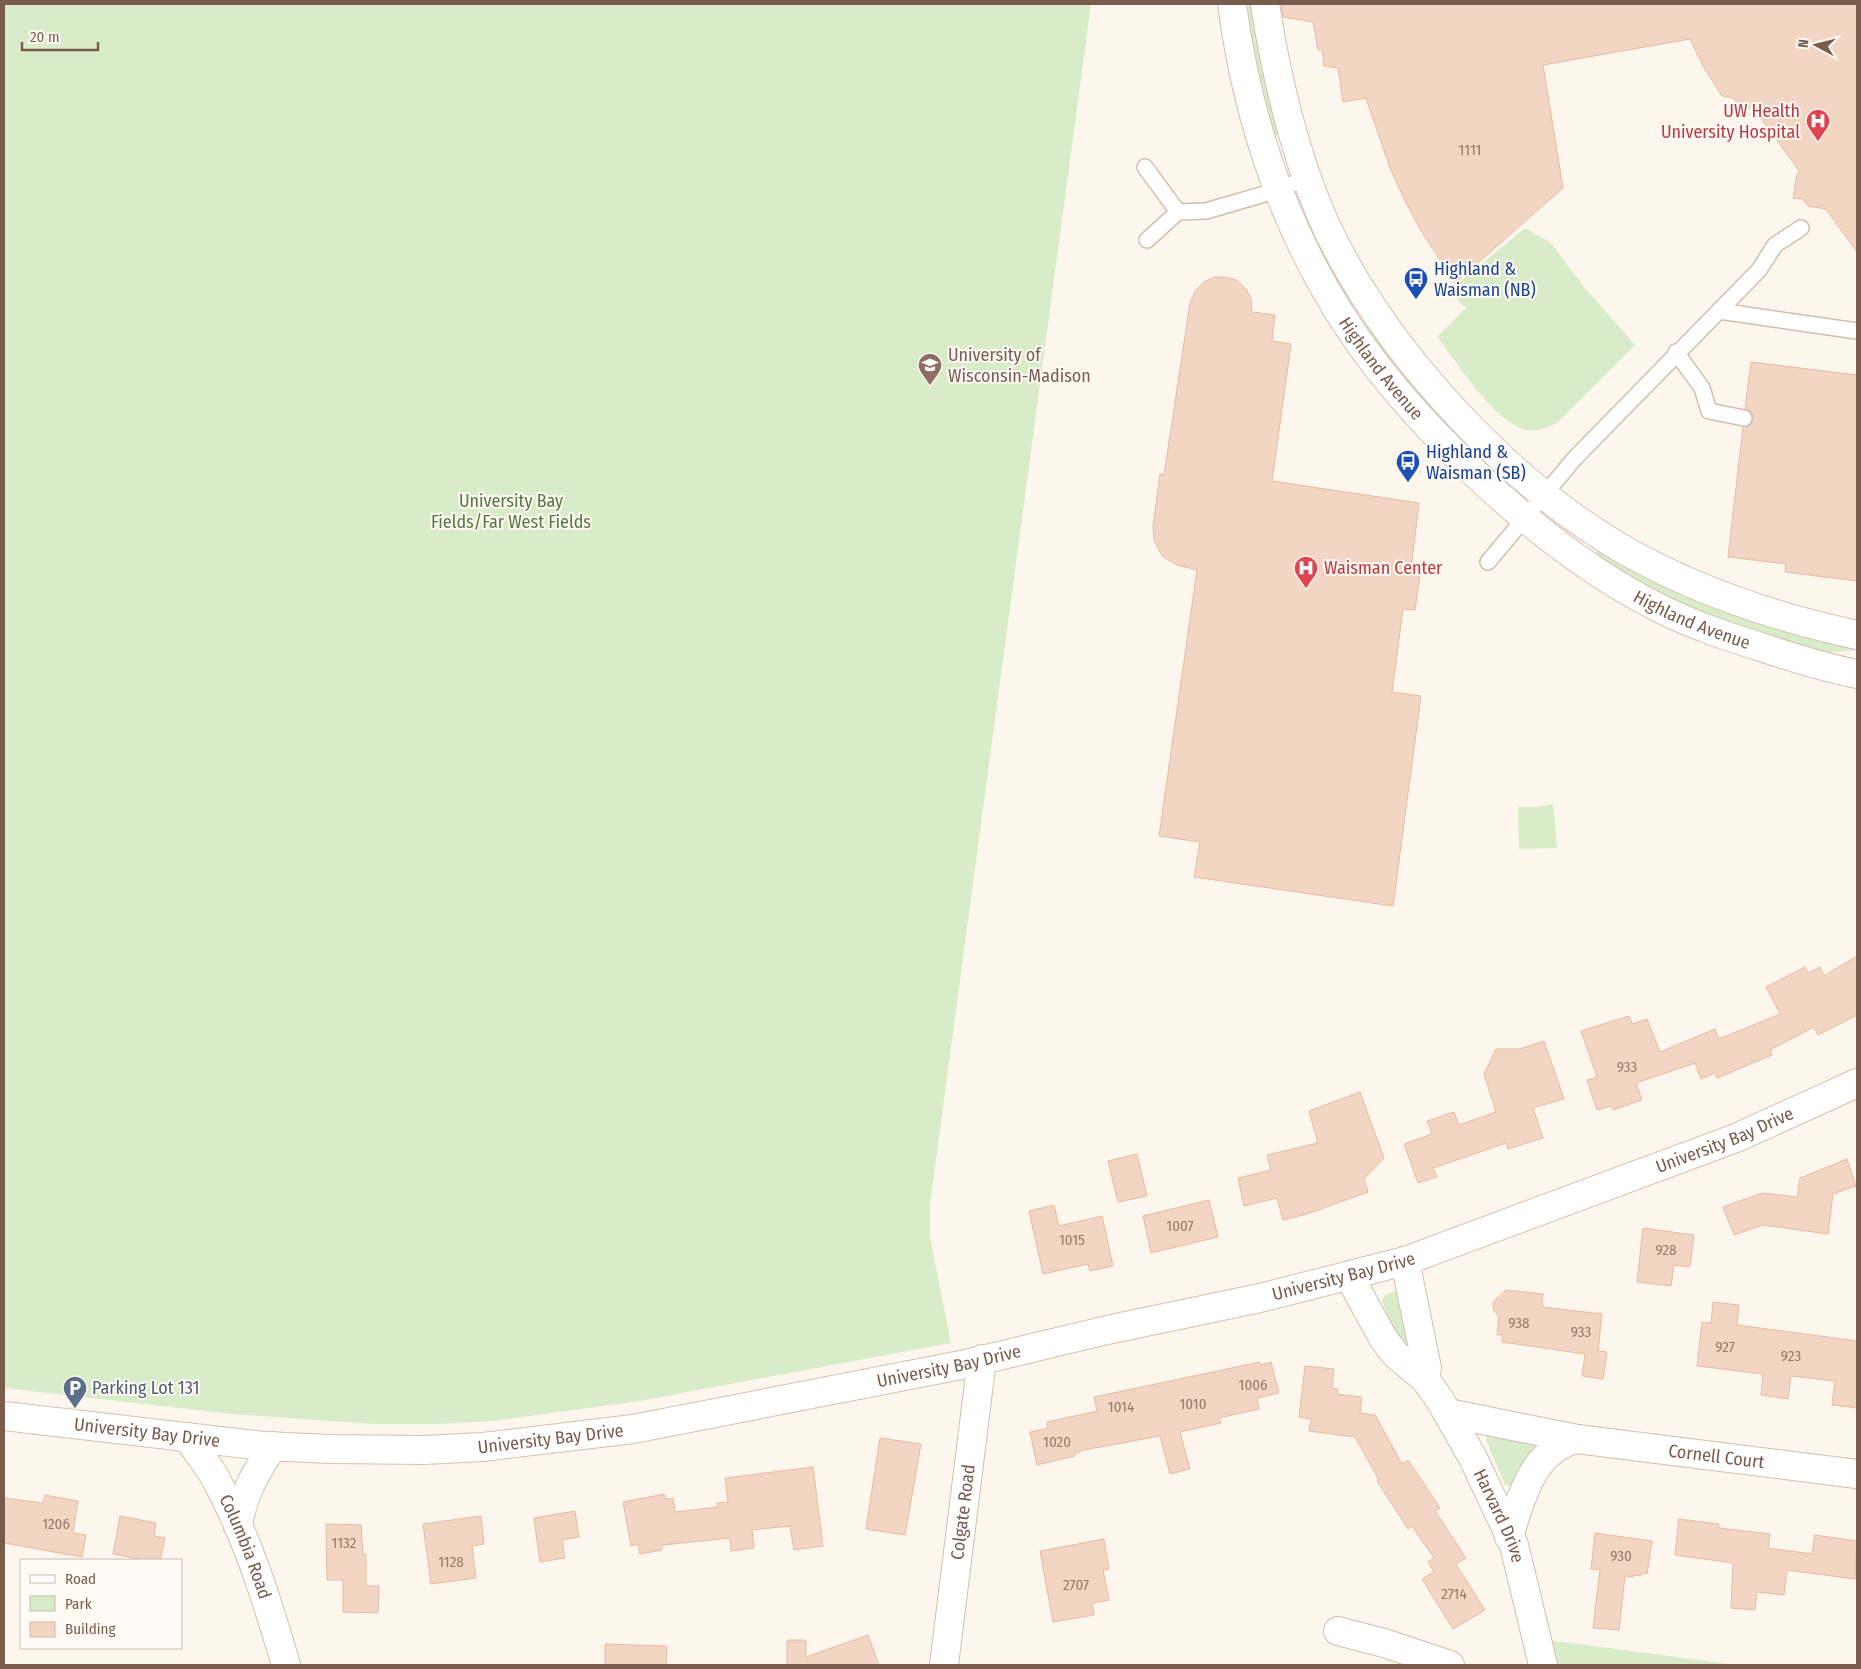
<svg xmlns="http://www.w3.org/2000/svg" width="1861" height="1669" font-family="'Fira Sans Condensed',sans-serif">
<rect width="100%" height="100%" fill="#fdf6ec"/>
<g fill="#d8ecc9">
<path d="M4,4H1091L930,1204V1237L951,1343L639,1401L493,1421L435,1424H374L232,1414L4,1388Z"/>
<path d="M1240,4H1257L1285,133L1270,137Z"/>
<path d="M1525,228L1550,242L1584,287L1635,345L1557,423C1548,427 1537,432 1527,430C1494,423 1458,363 1437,337L1466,308L1449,291Z"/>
<path d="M1318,241L1360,318L1441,412L1476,446L1472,450L1437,416L1355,321L1313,244Z"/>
<path d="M1598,549C1622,562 1646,577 1672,589C1731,617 1793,635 1857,650L1821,653L1745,631L1668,599L1593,557Z"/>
<path d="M1553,804L1557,848L1519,849L1518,807H1537Z"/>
<path d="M1397,1291L1400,1292L1410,1342L1403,1344L1397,1339L1382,1301L1385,1295Z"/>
<path d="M1488,1435L1533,1445L1535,1452L1512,1485H1505L1486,1440Z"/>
<path d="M1547,1640L1571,1643L1736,1665H1552Z"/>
</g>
<g fill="#f3d5c3" stroke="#e6bba3">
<path d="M1281,4H1857V252L1826,209L1808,206L1803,199L1793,198L1797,174L1800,172L1752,106L1743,112L1733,98L1722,96L1703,66L1690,39L1543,65L1563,188L1455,283L1420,229L1405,201L1390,168L1366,98L1343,102L1338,68L1324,66L1322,49L1318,50L1313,22L1283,17Z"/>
<path d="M1214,277H1225L1236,280L1246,289L1251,299L1252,312L1275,315L1272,341L1291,344L1272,481L1419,503L1412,562L1418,563V569H1421L1415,610L1403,609L1392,692L1421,696L1393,906L1194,877L1200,842L1159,836L1197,570L1177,565L1162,556L1154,540L1153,526L1160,474L1164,475L1190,303L1195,291L1204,282Z"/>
<path d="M1751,362L1857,375V581L1785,572L1786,564L1728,557L1743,427L1751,425L1753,419L1751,411L1745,409Z"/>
<path d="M1857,956V1015L1818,1035L1814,1027L1770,1050L1772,1055L1717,1078L1715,1073L1701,1079L1695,1063L1636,1083L1642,1100L1613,1110L1611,1106L1597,1110L1587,1080L1597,1077L1581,1031L1629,1016L1632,1024L1647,1019L1660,1052L1715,1029L1719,1039L1780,1014L1766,987L1805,967L1808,973L1820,967L1824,976Z"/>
<path d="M1544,1041L1564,1099L1533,1108L1543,1138L1508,1149L1506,1143L1433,1168L1437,1177L1418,1183L1404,1144L1432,1134L1427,1121L1454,1112L1459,1125L1496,1112L1484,1074L1496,1049H1520Z"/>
<path d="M1360,1092L1384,1158L1364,1179L1368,1192L1307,1214L1283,1220L1277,1198L1244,1206L1238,1178L1271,1170L1267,1155L1318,1143L1309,1111Z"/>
<path d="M1137,1154L1147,1196L1118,1202L1108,1161Z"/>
<path d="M1847,1159L1856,1186L1833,1194L1828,1234L1763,1225L1734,1235L1723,1207L1762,1193L1797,1197L1800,1178Z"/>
<path d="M1209,1200L1218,1237L1151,1253L1143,1216Z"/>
<path d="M1054,1205L1059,1226L1102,1216L1113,1266L1090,1271L1088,1264L1043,1274L1029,1211Z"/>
<path d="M1643,1228L1694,1235L1690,1267L1674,1265L1671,1286L1637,1282Z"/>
<path d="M1506,1290L1543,1294L1542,1307L1602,1314L1598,1351L1607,1352L1603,1379L1582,1376L1585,1354L1502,1342L1503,1335H1497L1499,1317L1493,1309L1494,1301Z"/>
<path d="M1713,1302L1739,1305L1737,1325L1857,1341V1408L1832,1405L1835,1381L1791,1376L1788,1399L1761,1395L1763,1374L1697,1366L1702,1322L1711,1323Z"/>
<path d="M1260,1362L1261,1365L1271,1362L1279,1393L1257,1398L1259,1409L1219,1418L1221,1423L1180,1432L1190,1469L1170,1474L1160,1436L1084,1450L1074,1454L1075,1456L1037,1465L1030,1432L1048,1428L1047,1422L1097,1411L1094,1397Z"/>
<path d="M1305,1366L1334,1369L1332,1388L1338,1389L1337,1394L1362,1397L1360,1413L1375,1415L1402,1464L1408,1460L1440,1508L1435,1511L1466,1558L1456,1564L1485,1610L1453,1629L1422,1579L1434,1572L1428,1562L1434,1558L1412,1526L1408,1529L1377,1481L1379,1480L1355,1437L1309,1431L1311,1419L1299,1417Z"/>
<path d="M880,1438L921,1444L905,1535L866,1529Z"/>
<path d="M813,1467L823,1546L794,1550L790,1526L752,1530L754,1548L731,1551L730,1538L662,1545V1550L640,1554L638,1544L631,1546L623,1502L664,1494L665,1499L673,1498L675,1512L718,1507L717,1503L728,1502L725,1478Z"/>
<path d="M45,1495L78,1501L73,1533L86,1535L82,1557L4,1543V1498L43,1503Z"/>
<path d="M575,1511L579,1537L562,1540L565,1558L540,1562L534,1518Z"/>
<path d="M120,1516L156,1523L154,1536L165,1538L160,1560H145L113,1554Z"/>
<path d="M481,1516L484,1544L472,1546L476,1578L431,1584L423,1524Z"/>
<path d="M1679,1519L1719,1524V1528L1770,1534L1768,1548L1812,1554L1815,1535L1857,1541L1855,1579L1787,1570L1784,1595L1757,1592L1755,1610L1731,1608L1733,1563L1675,1555Z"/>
<path d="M326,1524L361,1525L363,1554H366V1586H379L378,1613L343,1612V1580H327Z"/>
<path d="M1595,1533L1652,1541L1647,1574L1642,1573L1641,1576L1633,1575V1577L1625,1576L1619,1630L1593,1628L1600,1570L1591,1569Z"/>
<path d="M1104,1539L1109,1569L1103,1570L1109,1600L1092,1603L1094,1615L1053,1622L1040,1551Z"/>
<path d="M868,1635L879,1665H787V1640H806V1657Z"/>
<path d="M605,1644L667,1646L666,1665H605Z"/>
</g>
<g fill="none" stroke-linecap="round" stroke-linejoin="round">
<defs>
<g id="lane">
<path d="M1145,167L1178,212"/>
<path d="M1147,240L1178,212L1206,211L1278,190L1307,178"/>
<path d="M1719,311L1857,331"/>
<path d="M1676,352L1702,388L1709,411L1744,418"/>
<path d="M1488,562L1575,458L1759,270L1775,245L1801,228"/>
</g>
<g id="street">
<path d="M1405,1261L1427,1368L1425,1379"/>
<path id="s1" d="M1349,1276L1383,1338L1395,1354L1425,1379L1440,1400L1473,1458L1514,1545L1543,1665"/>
<path id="s2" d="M1448,1413L1577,1439L1857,1474"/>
<path id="s3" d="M187,1437C198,1453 211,1468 219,1485C249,1542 268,1604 286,1665"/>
<path d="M238,1526C243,1493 255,1474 273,1446"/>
<path d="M1509,1537C1521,1498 1532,1450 1577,1439"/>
<path d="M1338,1631L1384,1643L1450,1665"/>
<path id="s4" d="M944,1665L982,1359"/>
</g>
<g id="secondary">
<path id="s5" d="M1232,4C1245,103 1275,200 1324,287C1358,348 1402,401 1451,450C1513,512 1582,570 1661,609C1695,626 1732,638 1767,649C1797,659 1826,668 1857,674"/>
<path d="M1265,4C1277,83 1301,182 1339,252C1400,366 1514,487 1626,551C1697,591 1778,618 1857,635"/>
<path id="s6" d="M4,1416L263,1446L331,1449L424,1450L483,1447L633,1429L961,1365L1107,1330L1260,1298L1405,1261L1736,1138L1857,1083"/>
</g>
</defs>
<use href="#lane" stroke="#d1beb0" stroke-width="18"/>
<use href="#street" stroke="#d1beb0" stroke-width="30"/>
<use href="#secondary" stroke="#d6c0b0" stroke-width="30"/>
<use href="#lane" stroke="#fff" stroke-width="15"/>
<use href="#street" stroke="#fff" stroke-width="28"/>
<use href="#secondary" stroke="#fff" stroke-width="28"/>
</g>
<defs>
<symbol id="hospital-pin" viewBox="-11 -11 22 30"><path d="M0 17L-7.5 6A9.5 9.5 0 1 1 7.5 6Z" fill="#e0444e" stroke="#fffaf3"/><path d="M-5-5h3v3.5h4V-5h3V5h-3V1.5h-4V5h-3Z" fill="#fff"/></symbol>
<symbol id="bus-pin" viewBox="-11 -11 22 30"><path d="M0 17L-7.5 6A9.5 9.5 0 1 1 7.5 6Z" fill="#1a4fb4" stroke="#fffaf3"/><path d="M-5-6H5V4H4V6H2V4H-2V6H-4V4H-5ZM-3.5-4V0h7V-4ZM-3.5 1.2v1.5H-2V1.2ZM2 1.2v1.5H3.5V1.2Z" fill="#fff"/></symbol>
<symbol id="university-pin" viewBox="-11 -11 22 30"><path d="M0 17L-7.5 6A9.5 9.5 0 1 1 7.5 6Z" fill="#8d6e63" stroke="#fffaf3"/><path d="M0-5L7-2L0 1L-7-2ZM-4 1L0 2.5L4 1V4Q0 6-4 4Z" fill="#fff"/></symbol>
<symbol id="parking-pin" viewBox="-11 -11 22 30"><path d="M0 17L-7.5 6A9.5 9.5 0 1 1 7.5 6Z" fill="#5c6f8a" stroke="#fffaf3"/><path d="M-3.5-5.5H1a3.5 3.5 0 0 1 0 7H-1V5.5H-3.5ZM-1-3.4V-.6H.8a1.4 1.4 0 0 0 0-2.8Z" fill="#fff"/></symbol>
</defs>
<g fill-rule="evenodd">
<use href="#hospital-pin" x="1804" y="107" width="28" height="38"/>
<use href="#bus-pin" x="1402" y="265" width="28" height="38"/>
<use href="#university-pin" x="916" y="351" width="28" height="38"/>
<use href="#bus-pin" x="1394" y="448" width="28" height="38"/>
<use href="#hospital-pin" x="1292" y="554" width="28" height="38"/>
<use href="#parking-pin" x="61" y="1374" width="28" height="38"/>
</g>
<g text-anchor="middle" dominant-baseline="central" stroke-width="4" stroke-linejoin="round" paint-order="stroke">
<g font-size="15" fill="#987a6a">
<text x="1470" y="150">1111</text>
<text x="1627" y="1067">933</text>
<text x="1180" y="1226">1007</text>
<text x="1072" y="1240">1015</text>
<text x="1666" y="1250">928</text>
<text x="1519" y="1323">938</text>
<text x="1581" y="1332">933</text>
<text x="1725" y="1347">927</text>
<text x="1791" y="1356">923</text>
<text x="1253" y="1385">1006</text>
<text x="1193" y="1404">1010</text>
<text x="1121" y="1407">1014</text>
<text x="1057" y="1442">1020</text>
<text x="56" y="1524">1206</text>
<text x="344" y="1543">1132</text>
<text x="1621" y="1556">930</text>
<text x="451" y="1562">1128</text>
<text x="1076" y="1585">2707</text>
<text x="1454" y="1594">2714</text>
</g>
<g font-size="18" fill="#be3a42" stroke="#fffaf3" text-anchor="end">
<text x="1800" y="111">UW Health<tspan x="1800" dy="21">University Hospital</tspan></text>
<text x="1324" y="568" text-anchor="start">Waisman Center</text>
</g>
<g font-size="18" fill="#164399" stroke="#fffaf3" text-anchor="start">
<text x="1434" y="269">Highland &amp;<tspan x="1434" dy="21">Waisman (NB)</tspan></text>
<text x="1426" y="452">Highland &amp;<tspan x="1426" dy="21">Waisman (SB)</tspan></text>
</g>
<g font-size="18" fill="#785e54" stroke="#fffaf3" text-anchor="start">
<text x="948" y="355">University of<tspan x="948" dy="21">Wisconsin-Madison</tspan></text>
</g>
<g font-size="18" fill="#7a5c4d" stroke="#fffaf3">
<text stroke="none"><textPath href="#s5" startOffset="399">Highland Avenue</textPath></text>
<text stroke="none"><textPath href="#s5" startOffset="804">Highland Avenue</textPath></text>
<text stroke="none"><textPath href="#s6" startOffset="1764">University Bay Drive</textPath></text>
<text stroke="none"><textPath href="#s6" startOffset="1359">University Bay Drive</textPath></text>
<text stroke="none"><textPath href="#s6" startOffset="954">University Bay Drive</textPath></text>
<text stroke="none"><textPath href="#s6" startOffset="144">University Bay Drive</textPath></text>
<text stroke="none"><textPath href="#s6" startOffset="549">University Bay Drive</textPath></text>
<text stroke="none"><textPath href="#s2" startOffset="272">Cornell Court</textPath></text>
<text stroke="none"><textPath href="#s4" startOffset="154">Colgate Road</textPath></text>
<text stroke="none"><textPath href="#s1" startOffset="286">Harvard Drive</textPath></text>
<text stroke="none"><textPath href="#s3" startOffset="125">Columbia Road</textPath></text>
</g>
<g font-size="18" fill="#537a41" stroke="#fffaf3">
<text x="511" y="501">University Bay<tspan x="511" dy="21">Fields/Far West Fields</tspan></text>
</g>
<g font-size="18" fill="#4e5e75" stroke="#fffaf3" text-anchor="start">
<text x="92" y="1388">Parking Lot 131</text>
</g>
</g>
<rect width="1861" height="1669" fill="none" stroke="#7a5c4d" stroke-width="10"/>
<rect x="20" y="1559" width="162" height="90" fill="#fffaf3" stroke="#cabbb1"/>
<rect x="30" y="1575" width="25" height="8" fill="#ffffff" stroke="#cabbb1"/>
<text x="65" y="1584" font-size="15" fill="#7a5c4d">Road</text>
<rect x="30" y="1596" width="25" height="15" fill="#d8ecc9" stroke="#cabbb1"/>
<text x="65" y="1609" font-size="15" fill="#7a5c4d">Park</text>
<rect x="30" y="1622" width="25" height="15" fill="#f3d5c3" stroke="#cabbb1"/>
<text x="65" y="1634" font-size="15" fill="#7a5c4d">Building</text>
<g transform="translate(1816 45) rotate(277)" stroke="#fffaf3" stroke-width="4" paint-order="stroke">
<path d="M0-4L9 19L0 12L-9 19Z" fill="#7a5c4d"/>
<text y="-8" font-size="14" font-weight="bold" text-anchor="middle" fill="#7a5c4d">N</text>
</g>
<path d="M22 42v8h76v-8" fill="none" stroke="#7a5c4d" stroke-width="2.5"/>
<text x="30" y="42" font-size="15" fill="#7a5c4d" stroke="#fffaf3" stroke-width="4" paint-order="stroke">20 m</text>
</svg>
